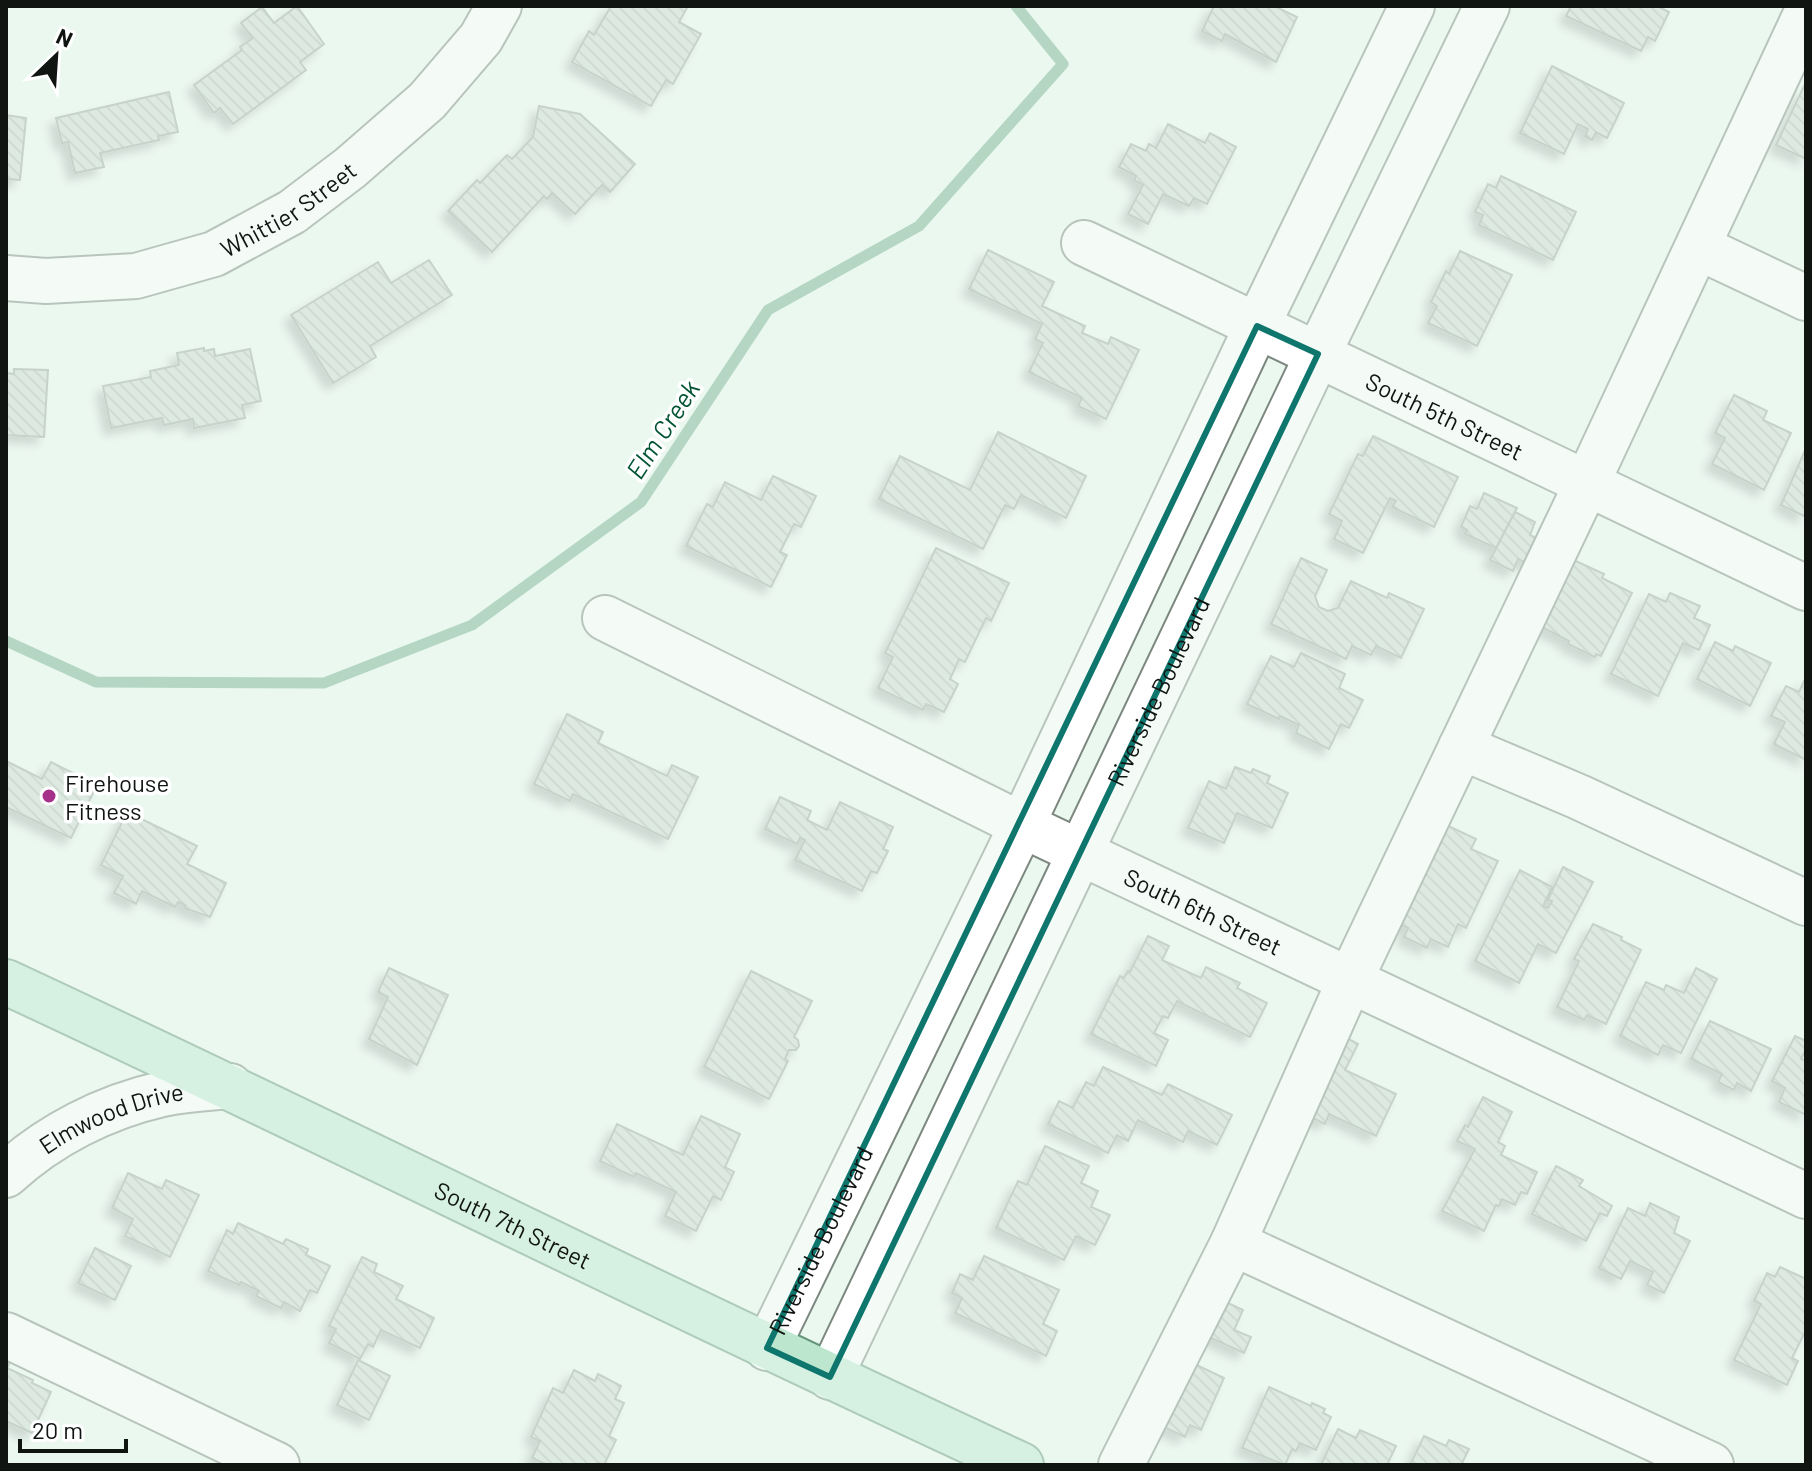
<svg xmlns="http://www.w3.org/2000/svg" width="1812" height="1471" font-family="Barlow,sans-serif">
<defs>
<pattern id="building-back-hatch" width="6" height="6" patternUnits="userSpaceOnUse" patternTransform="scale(2)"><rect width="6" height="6" fill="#cdd9d1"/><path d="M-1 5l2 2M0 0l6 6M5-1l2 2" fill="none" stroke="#afb9b2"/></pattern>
<filter id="shadow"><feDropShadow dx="-7" dy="7" stdDeviation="4" flood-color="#0004"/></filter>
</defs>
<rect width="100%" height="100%" fill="#ebf8f0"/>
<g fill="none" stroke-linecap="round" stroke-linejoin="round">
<path stroke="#71ae8b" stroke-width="11" d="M6,641L96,682L324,683L472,625L641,502L768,310L919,226L1063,64L1016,6"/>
</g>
<g fill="url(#building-back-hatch)" stroke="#9aa69e" stroke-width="2" filter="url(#shadow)">
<path d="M297,6L324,44L300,62L306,70L233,124L220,108L214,113L194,85L242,50L240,47L253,38L241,23L262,7L274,23Z"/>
<path d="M611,6H688L679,22L701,34L673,84L666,80L651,106L572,62L589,31L594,35Z"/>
<path d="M1214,6H1274L1297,17L1276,62L1225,34L1222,41L1202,31Z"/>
<path d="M1571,6H1657L1669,12L1655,41L1648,37L1641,51L1566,16Z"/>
<path d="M1552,66L1624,103L1607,138L1596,132L1592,140L1585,136L1588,129L1578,124L1564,154L1520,133Z"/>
<path d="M1804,86L1806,87V159L1776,145Z"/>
<path d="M169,92L178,132L158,136L159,140L100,153L104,167L75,173L68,142L62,143L56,118Z"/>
<path d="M539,106L580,114L635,164L610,192L602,185L575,214L552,193L547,199L544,196L492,252L448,211L477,180L480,183L507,155L512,159L533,137Z"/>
<path d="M6,115L26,118L20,180L6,179Z"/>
<path d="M1168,124L1205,143L1210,133L1236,147L1207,204L1194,198L1189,206L1163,194L1148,224L1128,214L1143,185L1134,180L1136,176L1119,167L1131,144L1146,151L1149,144L1156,148Z"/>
<path d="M1501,176L1576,212L1553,260L1479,225L1483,215L1475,212L1488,184L1496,188Z"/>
<path d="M988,250L1054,282L1042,306L1085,326L1082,333L1108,344L1111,337L1139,350L1106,419L1078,406L1082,398L1029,372L1043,343L1035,339L1042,324L969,289Z"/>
<path d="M1460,251L1512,275L1477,346L1428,323L1437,306L1431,302L1446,271L1449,274Z"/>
<path d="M429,260L452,295L370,346L376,357L333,383L291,315L378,262L391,283Z"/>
<path d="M204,348V351L214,349L215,356L250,349L261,401L242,405L245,418L194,428L193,419L164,425L162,418L111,428L103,386L151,377L150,371L179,365L177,353Z"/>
<path d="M14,369L48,370L44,437L6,435V373L14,374Z"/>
<path d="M1734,395L1767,411L1763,420L1791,433L1764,490L1712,464L1725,438L1715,433Z"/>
<path d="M998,432L1086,476L1066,518L1021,495L1014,509L1005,505L983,549L879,499L900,456L970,490Z"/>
<path d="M1373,436L1458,477L1434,527L1392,507L1396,501L1390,498L1363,553L1334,539L1342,521L1329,514L1358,454L1363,456Z"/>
<path d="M1806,448V510L1804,516L1781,505Z"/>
<path d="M773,476L816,496L801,527L794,524L780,552L787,555L771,587L686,546L707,504L713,507L725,482L761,500Z"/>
<path d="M1484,493L1517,508L1496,548L1465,534L1467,530L1461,527L1470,506L1477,509Z"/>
<path d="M1515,512L1535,522L1530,535L1542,541L1532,565L1518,559L1513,571L1490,560Z"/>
<path d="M936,548L1009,583L991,621L986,618L965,662L959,659L950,679L958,684L944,712L926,704L923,710L878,688L893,657L885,653Z"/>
<path d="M1567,557L1604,574L1602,578L1632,593L1601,656L1596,654L1595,657L1568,644L1569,641L1534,623Z"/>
<path d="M1301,558L1327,570L1315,596L1319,607L1328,611L1338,608L1351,581L1387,598L1389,593L1424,609L1401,658L1376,646L1371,655L1352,646L1346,659L1271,624Z"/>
<path d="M1670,593L1700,606L1694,618L1710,625L1699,650L1683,643L1658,696L1611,674L1649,594L1666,602Z"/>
<path d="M1715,642L1733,651L1735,646L1771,663L1750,706L1697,679Z"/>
<path d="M1301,653L1345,674L1339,688L1363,700L1349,728L1341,724L1329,749L1296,733L1299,725L1280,716L1279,719L1247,704L1271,656L1294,667Z"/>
<path d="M1805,679L1806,680V760L1774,744L1785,722L1771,716L1786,686L1799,692Z"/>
<path d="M567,714L603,732L598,743L667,776L672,765L698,777L668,839L573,794L570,801L534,784Z"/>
<path d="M6,761L42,779L51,762L97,785L71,838L6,807Z"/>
<path d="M1235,767L1251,773L1253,769L1270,776L1267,783L1288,793L1272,828L1237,813L1224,843L1188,828L1209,781L1226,789Z"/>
<path d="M780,797L811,811L807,820L827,830L840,802L893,827L883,849L888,851L877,873L871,871L862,891L795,860L805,840L800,838L797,844L765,829Z"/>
<path d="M127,812L197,846L187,864L226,883L210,917L184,908L185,905L178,902L175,907L142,891L136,904L114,893L123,876L101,865Z"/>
<path d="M1442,823L1476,839L1471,849L1498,861L1466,928L1458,924L1448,947L1431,939L1427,948L1404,937L1408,928L1395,922Z"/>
<path d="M1563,867L1593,882L1556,953L1538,944L1519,983L1475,961L1520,870L1552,887L1543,906L1548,908L1552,901L1548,900Z"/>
<path d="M1593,924L1622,937L1621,940L1641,950L1606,1024L1587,1015L1584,1020L1557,1007L1579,961L1574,959Z"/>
<path d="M1148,936L1169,946L1162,960L1201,978L1206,967L1240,983L1237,988L1267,1003L1250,1037L1177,1001L1168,1018L1163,1016L1154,1033L1168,1040L1156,1066L1091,1034L1120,976L1124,978L1128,971L1130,972Z"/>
<path d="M389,968L448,995L417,1065L369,1039L388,997L378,992Z"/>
<path d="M1696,968L1717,979L1681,1053L1663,1045L1658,1055L1620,1036L1646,982L1664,990L1666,985L1684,993Z"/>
<path d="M751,971L812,1001L794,1037L798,1040L799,1046L796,1050H789L785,1059L788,1061L769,1099L704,1067Z"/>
<path d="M1710,1021L1771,1049L1751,1091L1737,1083L1734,1090L1718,1082L1722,1074L1691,1059Z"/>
<path d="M1339,1034L1358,1044L1345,1070L1396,1094L1376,1136L1329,1114L1325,1124L1302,1113Z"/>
<path d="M1795,1036L1806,1041V1049L1801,1059L1806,1061V1115L1779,1102L1785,1088L1772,1081Z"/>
<path d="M1103,1067L1162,1095L1168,1084L1232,1115L1217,1145L1188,1131L1183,1142L1138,1120L1128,1141L1117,1135L1108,1153L1048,1124L1059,1101L1073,1108L1086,1082L1094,1086Z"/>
<path d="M1483,1097L1512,1112L1498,1142L1505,1146L1501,1155L1537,1172L1527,1194L1521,1192L1515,1205L1502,1199L1499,1206L1496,1205L1484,1231L1442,1211L1475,1149L1457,1141L1465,1125L1468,1127Z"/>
<path d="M701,1116L740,1134L725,1167L734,1172L721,1200L713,1196L696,1231L665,1216L676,1192L636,1173L634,1177L600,1161L617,1124L683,1155Z"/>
<path d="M1045,1146L1089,1166L1081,1183L1098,1191L1091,1207L1110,1215L1095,1245L1076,1236L1064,1260L996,1228L1018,1181L1027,1185Z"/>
<path d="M1556,1166L1583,1180L1579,1186L1612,1206L1607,1216L1600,1213L1586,1241L1532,1214Z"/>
<path d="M128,1173L162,1189L166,1180L199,1195L170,1257L125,1236L133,1219L112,1208Z"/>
<path d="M1650,1203L1679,1217L1674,1233L1690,1241L1664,1293L1647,1285L1653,1272L1630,1261L1621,1279L1599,1268L1628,1208L1645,1216Z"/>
<path d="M238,1223L283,1244L286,1239L308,1249L306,1255L330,1266L317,1293L310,1290L300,1311L284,1302L281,1308L256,1296L259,1291L241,1282L239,1285L208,1271L227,1230L233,1234Z"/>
<path d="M95,1248L131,1266L115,1300L78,1283Z"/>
<path d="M984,1256L1059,1290L1043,1324L1057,1331L1046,1356L955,1313L962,1298L952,1293L960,1274L973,1280Z"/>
<path d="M362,1257L377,1264L374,1272L403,1286L396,1299L434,1318L420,1348L381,1330L373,1347L368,1344L360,1359L329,1343L336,1329L329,1326Z"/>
<path d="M1780,1267L1806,1279V1330L1792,1358L1798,1361L1787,1385L1734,1360L1761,1304L1754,1301L1767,1273L1775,1277Z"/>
<path d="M1215,1297L1243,1310L1234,1330L1251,1337L1244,1353L1198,1332Z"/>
<path d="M6,1353L13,1356L7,1368L33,1380L32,1383L51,1392L32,1433L6,1421Z"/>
<path d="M1184,1359L1224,1378L1201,1430L1190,1425L1185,1437L1155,1423Z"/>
<path d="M358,1360L390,1376L369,1420L337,1405Z"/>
<path d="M574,1370L595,1381L598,1374L621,1386L615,1399L624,1403L609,1436L616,1440L604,1465L598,1463L597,1465H548L532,1458L540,1441L531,1437L553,1388L563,1393Z"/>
<path d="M1269,1387L1311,1406L1312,1403L1325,1409L1323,1413L1331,1417L1316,1450L1300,1443L1296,1451L1292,1449L1285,1465L1242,1448Z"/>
<path d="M1338,1429L1356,1438L1360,1430L1396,1446L1387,1465H1321Z"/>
<path d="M1424,1436L1446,1446L1449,1440L1469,1449L1462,1463L1466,1465H1410Z"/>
</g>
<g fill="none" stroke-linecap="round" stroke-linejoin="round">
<defs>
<g id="minor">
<path id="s1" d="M1084,243L1806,588"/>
<path d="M1698,247L1806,298"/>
<path id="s2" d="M6,278L46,281L136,276L214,254L292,212L350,168L427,101L481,38L499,6"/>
<path id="s3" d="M605,618L1022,825L1806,1196"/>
<path d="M1461,747L1579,797L1806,903"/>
<path id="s4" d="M6,1175C49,1135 105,1107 162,1094C184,1089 208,1088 230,1086"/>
<path d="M1233,1243L1711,1465"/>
<path d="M6,1335L277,1465"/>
<path id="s5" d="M767,1348L1022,825L1257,326L1412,6"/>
<path id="s6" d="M830,1377L1318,354L1487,6"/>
<path d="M1121,1465L1233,1243L1350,980L1587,483L1806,14"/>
</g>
<g id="major">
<path id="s7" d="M6,982C346,1140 681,1309 1021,1465"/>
</g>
</defs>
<use href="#minor" stroke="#7b877f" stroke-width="48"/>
<use href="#major" stroke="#649377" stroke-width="48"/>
<use href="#minor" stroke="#fff" stroke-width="44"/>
<use href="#major" stroke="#bce7ce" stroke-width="44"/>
</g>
<path d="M0 0H1812V1471H0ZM1257,326L1318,354L830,1377L767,1348Z" fill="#ebf8f0" fill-opacity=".55" fill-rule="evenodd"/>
<path fill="none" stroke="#0f766e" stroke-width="6" stroke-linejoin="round" d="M1257,326L1318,354L830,1377L767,1348Z"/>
<circle fill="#a6318b" stroke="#fff" stroke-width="3" cx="49" cy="796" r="8"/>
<g text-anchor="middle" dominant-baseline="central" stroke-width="7" stroke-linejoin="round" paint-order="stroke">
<g font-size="24" fill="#111512" stroke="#fff">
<text stroke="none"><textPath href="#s2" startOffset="298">Whittier Street</textPath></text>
<text stroke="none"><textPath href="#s1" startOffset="400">South 5th Street</textPath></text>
<text stroke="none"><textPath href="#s6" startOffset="760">Riverside Boulevard</textPath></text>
<text stroke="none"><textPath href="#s3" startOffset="666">South 6th Street</textPath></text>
<text stroke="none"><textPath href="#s4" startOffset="122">Elmwood Drive</textPath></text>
<text stroke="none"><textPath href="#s7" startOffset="562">South 7th Street</textPath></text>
<text stroke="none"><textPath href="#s5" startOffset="120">Riverside Boulevard</textPath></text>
</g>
<g font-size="24" fill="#111512" stroke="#fff" text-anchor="start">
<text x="65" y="782">Firehouse<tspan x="65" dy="28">Fitness</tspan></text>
</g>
<g font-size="26" font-style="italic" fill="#035433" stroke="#fff">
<text transform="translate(662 429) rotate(-57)">Elm Creek</text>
</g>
</g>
<rect width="1812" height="1471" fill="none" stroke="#111512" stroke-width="16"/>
<g transform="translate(56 56) rotate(25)" stroke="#ffffff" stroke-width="6" paint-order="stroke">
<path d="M0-6L14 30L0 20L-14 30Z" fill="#111512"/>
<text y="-12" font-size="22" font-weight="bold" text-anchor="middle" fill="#111512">N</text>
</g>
<path d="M20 1439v12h106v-12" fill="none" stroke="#111512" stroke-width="4"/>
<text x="32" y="1439" font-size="24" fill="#111512" stroke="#ffffff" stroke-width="6" paint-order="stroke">20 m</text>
</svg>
